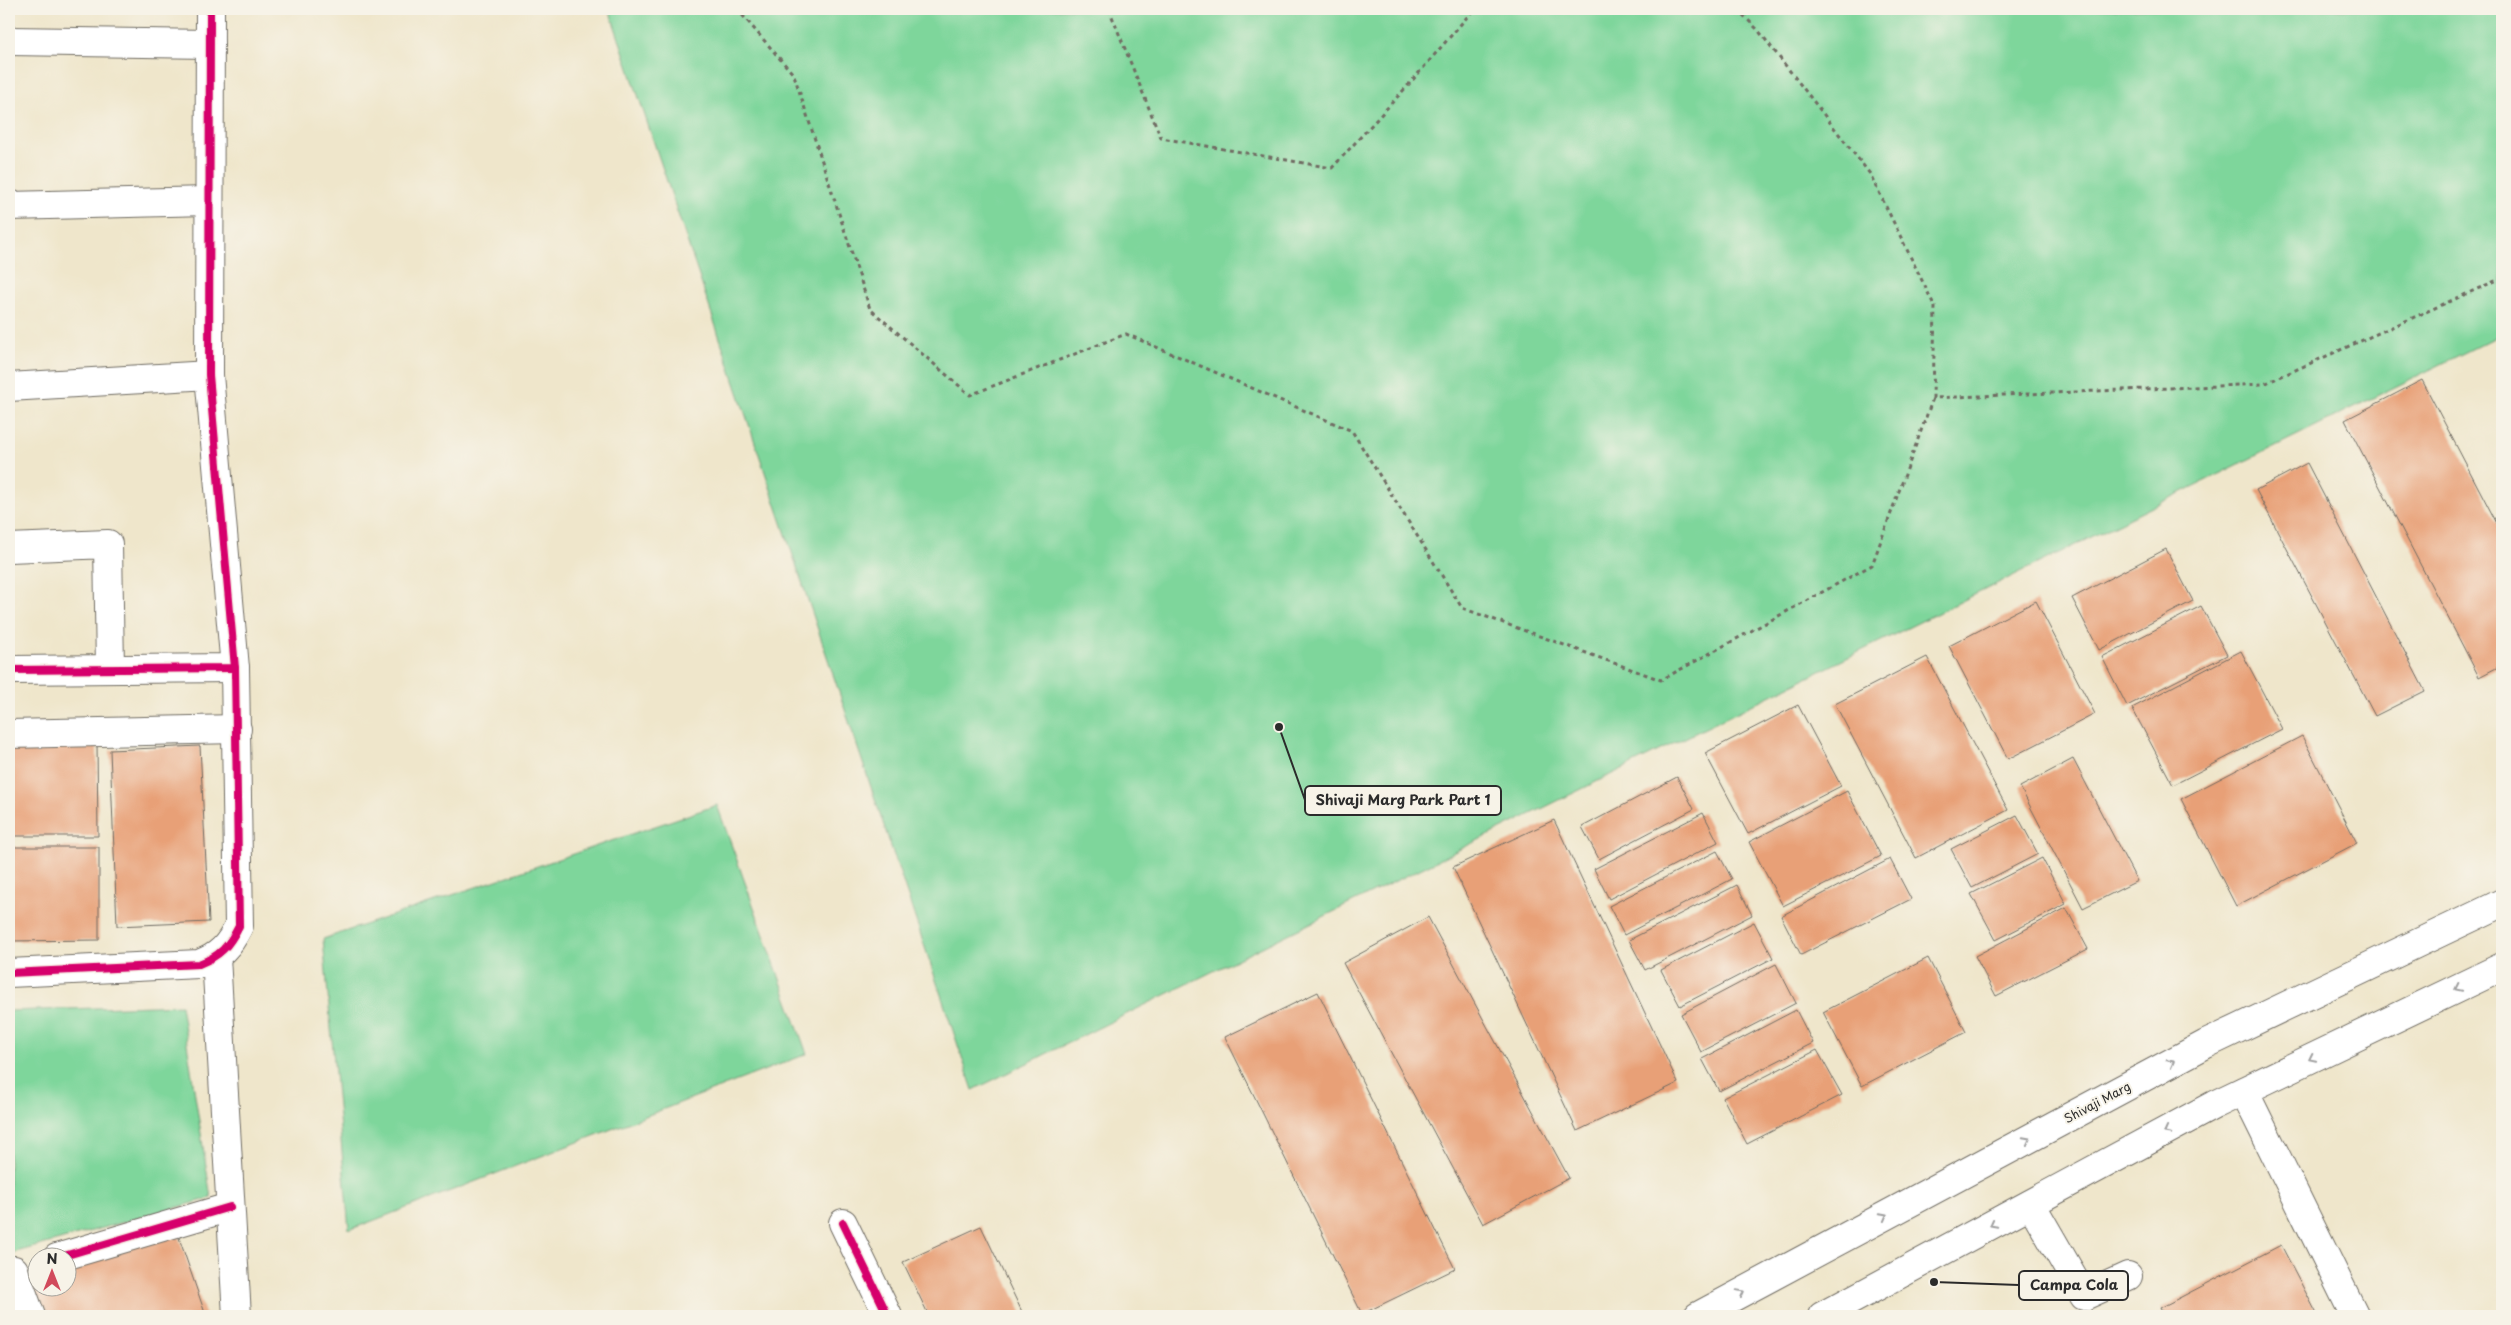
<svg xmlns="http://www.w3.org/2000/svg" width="2511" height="1325" font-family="'Playpen Sans',sans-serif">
<rect width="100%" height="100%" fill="#f7f3e8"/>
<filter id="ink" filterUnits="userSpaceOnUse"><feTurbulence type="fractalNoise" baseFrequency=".02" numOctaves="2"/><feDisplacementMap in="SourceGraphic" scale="10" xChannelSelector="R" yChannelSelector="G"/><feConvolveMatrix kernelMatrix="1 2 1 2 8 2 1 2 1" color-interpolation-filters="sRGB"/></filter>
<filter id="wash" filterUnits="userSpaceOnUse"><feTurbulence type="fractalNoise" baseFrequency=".0096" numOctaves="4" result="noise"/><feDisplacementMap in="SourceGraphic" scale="20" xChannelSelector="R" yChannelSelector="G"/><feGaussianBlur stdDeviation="1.12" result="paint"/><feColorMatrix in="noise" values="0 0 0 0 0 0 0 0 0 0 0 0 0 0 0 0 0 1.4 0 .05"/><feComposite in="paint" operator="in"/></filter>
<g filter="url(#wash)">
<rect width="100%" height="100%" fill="#efe6cb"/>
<g fill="#7ed69b" stroke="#548063">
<path d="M609,9H2502V334L973,1090Z"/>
<path d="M717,805L807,1054L349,1230L323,939Z"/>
<path d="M181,1005L211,1198L9,1254V1011Z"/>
</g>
<g id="blocks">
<g fill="#e8a077">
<path d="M2422,380L2502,533V665L2479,677L2345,420Z"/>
<path d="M2307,463L2425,691L2375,716L2256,490Z"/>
<path d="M2166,549L2193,601L2099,650L2072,598Z"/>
<path d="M2036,601L2095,714L2008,759L1949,646Z"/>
<path d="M2201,606L2227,655L2127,706L2102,657Z"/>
<path d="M2241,651L2282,729L2173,785L2132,708Z"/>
<path d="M1927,657L2008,810L1916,858L1835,704Z"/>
<path d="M1798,705L1841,786L1748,834L1705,753Z"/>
<path d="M2302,736L2357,843L2236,906L2181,799Z"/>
<path d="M9,743H97L98,836H9Z"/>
<path d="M200,746L209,922L117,926L110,750Z"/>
<path d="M2073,759L2137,881L2083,908L2020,787Z"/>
<path d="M1677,777L1694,809L1599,859L1582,827Z"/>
<path d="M1847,791L1881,856L1783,906L1749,842Z"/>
<path d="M1703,813L1718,842L1609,899L1594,869Z"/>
<path d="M2017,815L2038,854L1972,888L1951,849Z"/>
<path d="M1554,820L1678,1083L1577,1131L1453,867Z"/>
<path d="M9,847H99V940L9,941Z"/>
<path d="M1717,851L1732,879L1624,935L1609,906Z"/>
<path d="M2042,858L2066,904L1996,940L1971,894Z"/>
<path d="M1890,859L1911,899L1801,955L1781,916Z"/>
<path d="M1737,885L1752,915L1645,970L1629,940Z"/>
<path d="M2066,908L2088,949L1996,996L1975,956Z"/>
<path d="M1428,917L1569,1178L1483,1224L1343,963Z"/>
<path d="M1754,922L1773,958L1680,1006L1661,970Z"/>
<path d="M1928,958L1966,1032L1862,1086L1823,1012Z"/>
<path d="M1776,964L1796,1003L1701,1052L1681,1014Z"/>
<path d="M1318,992L1455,1269L1362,1314L1225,1037Z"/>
<path d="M1796,1010L1813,1043L1719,1091L1702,1059Z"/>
<path d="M1817,1050L1842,1095L1747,1144L1723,1098Z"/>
<path d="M981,1226L1024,1316H929L903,1262Z"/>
<path d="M176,1229L206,1316H36L24,1281L38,1277V1288H68V1267Z"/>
<path d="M2281,1245L2318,1316H2164L2160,1308Z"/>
<path d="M9,1286L26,1316H9Z"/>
</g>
</g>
</g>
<g filter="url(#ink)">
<use href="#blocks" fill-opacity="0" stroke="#706c63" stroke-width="1"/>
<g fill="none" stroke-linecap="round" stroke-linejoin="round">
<defs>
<g id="minor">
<path d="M9,41L210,44"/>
<path d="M9,206L208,201"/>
<path d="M9,387L209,375"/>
<path d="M9,548L108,544L110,669"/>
<path d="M9,670L235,668L209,375L210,9"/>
<path d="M9,734L237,729"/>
<path d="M216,957L237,1316"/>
<path d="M9,973L199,964C220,956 229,946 239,926L235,668"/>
<path d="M2244,1091L2355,1316"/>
<path d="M2031,1204L2084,1296L2128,1276"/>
<path d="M843,1223L888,1316"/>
<path d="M57,1258L230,1207"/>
<path d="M14,1270L31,1316"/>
</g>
<g id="major">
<path d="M1698,1316L2206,1044L2502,903"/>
<path d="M1822,1316L2214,1105L2502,967"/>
</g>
</defs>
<use href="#minor" stroke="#706c63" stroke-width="30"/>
<use href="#major" stroke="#706c63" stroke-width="30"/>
<g stroke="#706c63" stroke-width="3" stroke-dasharray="4 4" stroke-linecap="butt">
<path d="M737,9L794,75L870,309L970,395L1126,334L1352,431L1462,608L1661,680L1872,565L1933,398"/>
<path d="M1109,9L1161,138L1332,168L1411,82L1474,9"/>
<path d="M1737,9L1758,30L1870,174L1935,307L1933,398L2264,384L2502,278"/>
</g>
<use href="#minor" stroke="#fff" stroke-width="28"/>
<use href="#major" stroke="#fff" stroke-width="28"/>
<defs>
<g id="cycleway">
<path d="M9,670L235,668L209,375L210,9"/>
<path d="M9,973L199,964C220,956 229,946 239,926L235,668"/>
<path d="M843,1223L888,1316"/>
<path d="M57,1258L230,1207"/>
</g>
</defs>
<use href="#cycleway" stroke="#f7f3e8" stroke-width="11"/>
<use href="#cycleway" stroke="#d6006c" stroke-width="8"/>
</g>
<defs><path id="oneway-chevron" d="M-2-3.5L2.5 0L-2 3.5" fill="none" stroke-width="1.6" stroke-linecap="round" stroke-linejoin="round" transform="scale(1.25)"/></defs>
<g stroke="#a0a0a0">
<use href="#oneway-chevron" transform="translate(2458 988) rotate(154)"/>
<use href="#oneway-chevron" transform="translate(2312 1058) rotate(154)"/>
<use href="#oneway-chevron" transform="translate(2171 1063) rotate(-28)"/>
<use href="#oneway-chevron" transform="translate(2167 1131) rotate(152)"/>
<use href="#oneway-chevron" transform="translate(2027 1140) rotate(-28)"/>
<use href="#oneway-chevron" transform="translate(1884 1216) rotate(-28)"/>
<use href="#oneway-chevron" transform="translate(1993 1224) rotate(152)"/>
<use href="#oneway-chevron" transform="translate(1741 1293) rotate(-28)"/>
</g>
</g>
<g text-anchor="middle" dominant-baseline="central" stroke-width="4" stroke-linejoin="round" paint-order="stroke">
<g font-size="12" fill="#2b2b2b" stroke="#f7f3e8">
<text transform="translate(2097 1102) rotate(-28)">Shivaji Marg</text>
</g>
</g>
<path fill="none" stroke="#2b2b2b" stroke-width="2" d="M1279 727L1305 800M1934 1282L2019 1285"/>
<g fill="#2b2b2b" stroke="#f7f3e8" stroke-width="2">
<circle cx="1279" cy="727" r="5"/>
<circle cx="1934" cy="1282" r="5"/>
</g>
<g fill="#f7f3e8" stroke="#2b2b2b" stroke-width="2">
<rect x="1305" y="786" width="196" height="29" rx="5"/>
<rect x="2019" y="1271" width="109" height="29" rx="5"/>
</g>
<g font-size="14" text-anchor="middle" font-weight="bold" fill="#2b2b2b">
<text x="1403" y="805">Shivaji Marg Park Part 1</text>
<text x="2074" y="1290">Campa Cola</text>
</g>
<rect width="2511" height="1325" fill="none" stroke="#f7f3e8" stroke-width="30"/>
<g transform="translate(52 1272)"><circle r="24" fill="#f7f3e8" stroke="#a5a39c"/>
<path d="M0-4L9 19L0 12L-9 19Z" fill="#d1495b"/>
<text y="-8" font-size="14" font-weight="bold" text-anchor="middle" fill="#2b2b2b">N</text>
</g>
</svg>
